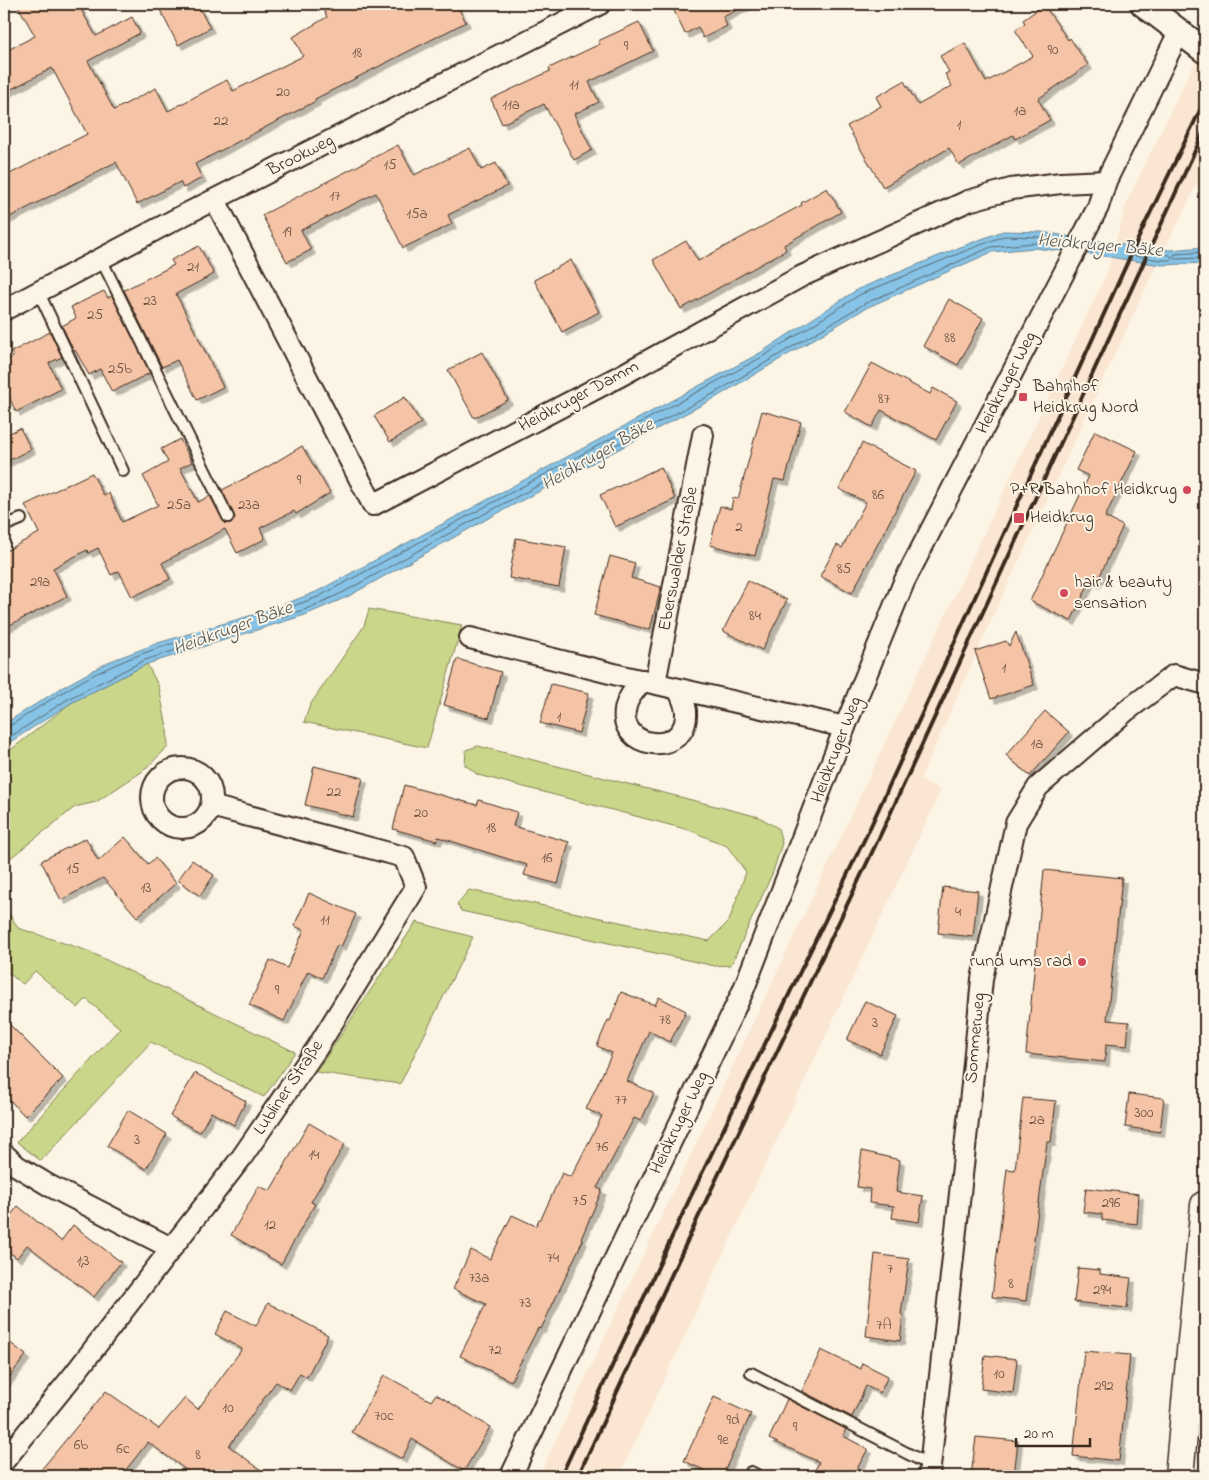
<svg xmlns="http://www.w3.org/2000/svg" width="1209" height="1480" font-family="'Indie Flower',sans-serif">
<defs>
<filter id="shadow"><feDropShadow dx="4.5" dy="4.5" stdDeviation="0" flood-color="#0004"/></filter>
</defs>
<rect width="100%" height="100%" fill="#fcf5e5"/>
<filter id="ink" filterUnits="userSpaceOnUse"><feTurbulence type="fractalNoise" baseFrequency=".02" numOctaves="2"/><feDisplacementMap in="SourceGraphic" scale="10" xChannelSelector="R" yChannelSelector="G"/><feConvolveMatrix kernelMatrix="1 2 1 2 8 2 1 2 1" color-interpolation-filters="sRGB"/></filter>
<g filter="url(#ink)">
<path fill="#fae6d2" d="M1205,41V168L1147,285L989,625L920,780L941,790L619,1476H539L1107,273L1127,201Z"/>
<g fill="#cad78a" stroke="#828054">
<path d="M369,609L462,625L427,748L304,722L310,705L364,626Z"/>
<path d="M147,664L159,687L167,728L168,747L143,771L96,802L75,807L4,863V755L71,703Z"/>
<path d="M478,746L759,817L778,828L782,843L773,872L731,965L715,966L461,911L457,904L469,890L709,941L729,921L746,872L727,846L689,830L478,775L465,765L466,750Z"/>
<path d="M4,905L18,928L88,951L295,1052L264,1097L151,1042L41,1161L17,1142L120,1028L86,999L78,1008L35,971L23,984L4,970Z"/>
<path d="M416,922L473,937L400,1084L316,1072Z"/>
</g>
<path fill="#86c3e6" stroke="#688696" d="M1003,231L1041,232L1112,243L1170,250L1205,247V263L1161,265L1097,255L1034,248L992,252L866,308L715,398L487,519L347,597L305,615L147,664L71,703L4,746V724L63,687L108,662L158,643L266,611L316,592L760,353L858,289L963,246Z"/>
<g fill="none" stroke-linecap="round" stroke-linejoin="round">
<g stroke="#59676e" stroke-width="1">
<path d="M1066,245L1034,243L991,247L864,304L713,394L484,514L344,592L304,610L273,619L270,618L271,614L318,597L762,357L861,294L965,251L1004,236L1040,237L1065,241L1066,243"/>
<path d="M1134,251L1170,255L1172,257L1171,260H1161L1135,256L1133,254Z"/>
<path d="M1205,252L1175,254L1173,257L1175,259L1205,258"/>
<path d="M4,728L8,727C41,706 74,683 110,667C148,649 189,639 230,627L233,628L231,632L145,660L68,699L4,741"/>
</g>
</g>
<g fill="#f5c3a5" stroke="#3b2a1e" filter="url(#shadow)">
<path d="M17,4H78L96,36L132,17L140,33L88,61L114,110L156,88L168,111L227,80L233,91L303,56L293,37L327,17L321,4H456L466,22L315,99L316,101L195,164L202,178L183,188L180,182L137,204L116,162L4,220V177L87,134L52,68L4,93V52L35,36Z"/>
<path d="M157,4H197L210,28L178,45Z"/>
<path d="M671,4H749L723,17L727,26L703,38L698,27L685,34Z"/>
<path d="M1044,5L1068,40L1070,38L1088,65L1038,99L1050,120L1015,139L1013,135L959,165L949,148L883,187L847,126L881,106L876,97L904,81L918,105L952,86L945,74L949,72L940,56L965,43L986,82L1033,56L1015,30L1025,23L1023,20Z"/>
<path d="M639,22L653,51L589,82L599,102L574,114L592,150L574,160L544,104L502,124L491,99L550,71L549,68L600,44L598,41Z"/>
<path d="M398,145L414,175L470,148L481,170L496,163L507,186L448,215L452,224L403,248L376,193L301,230L311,250L287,262L262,215Z"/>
<path d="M827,188L841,212L784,245L786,250L681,309L653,260L686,241L698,261L802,205L801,203Z"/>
<path d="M199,246L214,274L176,294L223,387L197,400L177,360L162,367L124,290L174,265L171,260Z"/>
<path d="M571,260L599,312L562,332L534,280Z"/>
<path d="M104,291L108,298L112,296L150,373L112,392L100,369L89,375L75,350L74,351L62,326L76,318L71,307Z"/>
<path d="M949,299L983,318L958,365L923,346Z"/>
<path d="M50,332L62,357L49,363L61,389L16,412L4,386V361L14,356L11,352Z"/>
<path d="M482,352L508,400L474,418L448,370Z"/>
<path d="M872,363L930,394L933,388L957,401L936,440L881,410L872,427L845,412Z"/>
<path d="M405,397L421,423L390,442L374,416Z"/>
<path d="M762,411L801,422L785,481L774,479L755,556L710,545L720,506L731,509L733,498L738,499Z"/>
<path d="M20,428L31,449L4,463V436Z"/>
<path d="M1095,431L1137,451L1105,517L1123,526L1096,584L1090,581L1071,621L1030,601L1089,476L1076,470Z"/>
<path d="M180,439L192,462L180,468L198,502L210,496L225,523H231L235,517L222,490L269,466L302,446L330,493L296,514L294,511L260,528L265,539L237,553L225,529L162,563L170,579L132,597L119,571L111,575L98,548L88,553L87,550L53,568L67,596L4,628V552L39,533L25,505L92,473L104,496L109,493L122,522L158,505L143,476L168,462L161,449Z"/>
<path d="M862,443L916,471L852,593L820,576L837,545L842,548L866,502L839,489Z"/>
<path d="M661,467L675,499L615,527L600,495Z"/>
<path d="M516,538L566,547L559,587L509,578Z"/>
<path d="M610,556L635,563L631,578L661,587L650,630L594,615Z"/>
<path d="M748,581L787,600L762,650L723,631Z"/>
<path d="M1016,632L1034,685L991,699L975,651L1006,641L1009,646Z"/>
<path d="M457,659L501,672L489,718L444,705Z"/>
<path d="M551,684L589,693L579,733L540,723Z"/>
<path d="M1045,711L1069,732L1030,776L1006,755Z"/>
<path d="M314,766L363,778L353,817L305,805Z"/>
<path d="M404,785L477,805L479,800L517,812L513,826L569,842L558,884L524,875L527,865L438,837L437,841L393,829Z"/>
<path d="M125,837L148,864L155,858L176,883L137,917L103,878L61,900L41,861L86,838L98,861Z"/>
<path d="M192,860L214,875L200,896L178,880Z"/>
<path d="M1044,870L1122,878L1107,1020L1129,1022L1127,1046L1106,1044L1105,1062L1026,1054Z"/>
<path d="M943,887L978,891L973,937L938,933Z"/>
<path d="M309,893L356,914L341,947L337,945L322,978L308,971L284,1021L249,1005L270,960L287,968L304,930L294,926Z"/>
<path d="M621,992L655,1005L659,997L686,1011L670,1042L649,1031L627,1081L654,1093L641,1121L634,1118L597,1188L602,1190L581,1239L583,1240L541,1329L538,1328L511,1381L460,1356L486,1304L453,1289L471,1250L490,1259L512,1215L536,1226L539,1219H541L562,1173L571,1177L602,1116L586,1109L612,1053L597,1046L608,1020L610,1021Z"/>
<path d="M865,1001L898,1016L880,1054L847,1040Z"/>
<path d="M4,1019L63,1078L25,1116L4,1094Z"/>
<path d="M195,1073L246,1101L234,1125L211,1112L200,1132L170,1116Z"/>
<path d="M1129,1094L1164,1098L1160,1132L1125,1127Z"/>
<path d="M1023,1098L1056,1101L1051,1142H1047L1026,1301L992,1297L1007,1169L1015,1170Z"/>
<path d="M128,1110L167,1134L146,1169L107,1146Z"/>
<path d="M309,1123L345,1144L311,1202L315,1204L281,1264L231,1235L259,1186L270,1191Z"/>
<path d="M862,1151L900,1160L896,1192L923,1196L919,1222L892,1218L894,1206L869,1203L870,1189L857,1187Z"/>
<path d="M1086,1188L1139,1194L1137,1224L1102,1220V1214L1083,1212Z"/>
<path d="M18,1206L61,1241L73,1225L121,1262L94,1297L27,1245L17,1258L4,1248V1224Z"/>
<path d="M875,1254L909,1259L901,1314L903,1315L900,1341L866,1336Z"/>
<path d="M1078,1268L1100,1270V1274L1131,1278L1127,1308L1074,1302Z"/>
<path d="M268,1303L328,1335L307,1377L300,1373L290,1390L276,1382L229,1446L269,1476H194L148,1442L121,1476H36L106,1391L159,1429L158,1430L185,1398L198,1409L242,1349L215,1334L227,1311L256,1326Z"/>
<path d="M4,1338L26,1355L4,1384Z"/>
<path d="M821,1350L861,1369L862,1363L888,1376L880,1393L866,1386L852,1417L802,1391Z"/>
<path d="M1084,1351L1130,1355L1119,1461L1073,1456Z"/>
<path d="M985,1355L1017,1359L1013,1393L981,1389Z"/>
<path d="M384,1375L431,1401L436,1394L490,1427L464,1471L412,1439L402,1459L352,1432Z"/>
<path d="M714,1397L751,1414L722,1476H717L684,1461Z"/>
<path d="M787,1399L846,1429L843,1436L868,1449L853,1476H812L819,1462L769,1439Z"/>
<path d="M976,1437L1018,1441L1014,1476H971Z"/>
</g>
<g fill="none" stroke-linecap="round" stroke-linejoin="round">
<defs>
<g id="service">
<path d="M101,259L228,517"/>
<path d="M39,293L123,471"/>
<path d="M4,526L21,519"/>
<path d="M751,1373L930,1465"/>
<path d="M751,1472L759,1476"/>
</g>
<g id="minor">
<path d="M215,200L373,505L620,376L802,276L968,201L1011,189L1061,183L1106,181"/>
<path d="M4,310L176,219L600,4"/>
<path d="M470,638L622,676L845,727"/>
<path d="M643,680C637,688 628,696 626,706C614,750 689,759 686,711C685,703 681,695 678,689"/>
<path d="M655,683L703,435"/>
<circle cx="182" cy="798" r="30"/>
<path d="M4,1154L17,1166L50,1186L171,1248"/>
<path d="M4,1461L72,1377L242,1157L317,1048L416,887L404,857L211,806"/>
<path d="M511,1476L743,991L845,727L904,582L1098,207L1106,181L1179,32"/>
<path d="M929,1476L972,1084L982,979L1016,823L1038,787L1126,711L1174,675L1205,684"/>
</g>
<path id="tertiary" d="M1143,4L1205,51"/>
<path id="secondary" d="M1179,1476L1205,1205"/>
</defs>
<use href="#service" stroke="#3b2a1e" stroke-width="14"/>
<use href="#minor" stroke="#3b2a1e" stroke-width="24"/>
<use href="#tertiary" stroke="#3b2a1e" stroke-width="28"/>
<use href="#secondary" stroke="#3b2a1e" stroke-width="31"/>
<use href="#service" stroke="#fcf5e5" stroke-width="10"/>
<use href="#minor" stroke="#fcf5e5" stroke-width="20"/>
<use href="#tertiary" stroke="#fcf5e5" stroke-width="24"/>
<use href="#secondary" stroke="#fcf5e5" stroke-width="28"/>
<g stroke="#3b2a1e" stroke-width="4">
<path d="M561,1476L690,1198L869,830L1144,226L1205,100"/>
<path d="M578,1476L703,1207L886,823L1205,129"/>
</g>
</g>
</g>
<g fill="#d1495b" stroke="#fcf5e5" stroke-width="2">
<rect x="1018" y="392" width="10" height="10" rx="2.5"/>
<circle cx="1187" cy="490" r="5"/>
<rect x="1013" y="512" width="12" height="12" rx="2.5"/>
<circle cx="1064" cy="593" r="5"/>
<circle cx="1082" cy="962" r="5"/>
</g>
<g text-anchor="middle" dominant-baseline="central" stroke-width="4" stroke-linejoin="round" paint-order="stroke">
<g font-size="15" fill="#6a5040">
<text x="626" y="46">9</text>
<text x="1053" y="50">90</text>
<text x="357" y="53">18</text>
<text x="574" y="85">11</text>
<text x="283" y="92">20</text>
<text x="511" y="105">11a</text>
<text x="1020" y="111">1a</text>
<text x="221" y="121">22</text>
<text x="959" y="125">1</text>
<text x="390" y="165">15</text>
<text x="335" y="196">17</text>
<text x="417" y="214">15a</text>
<text x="287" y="232">19</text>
<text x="193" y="267">21</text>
<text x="150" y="301">23</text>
<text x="95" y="315">25</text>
<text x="950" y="338">88</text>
<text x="120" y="369">25b</text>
<text x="884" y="399">87</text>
<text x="299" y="480">9</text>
<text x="878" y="495">86</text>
<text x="179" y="505">25a</text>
<text x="249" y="505">23a</text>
<text x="739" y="527">2</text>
<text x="844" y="569">85</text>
<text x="40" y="582">29a</text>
<text x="755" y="616">84</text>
<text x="1004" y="668">1</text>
<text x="559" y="717">1</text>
<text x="1037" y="744">1a</text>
<text x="334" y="792">22</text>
<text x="421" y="813">20</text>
<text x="491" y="828">18</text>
<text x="547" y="858">16</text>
<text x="73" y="869">15</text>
<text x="146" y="888">13</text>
<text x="958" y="912">4</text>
<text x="325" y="920">11</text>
<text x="277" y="990">9</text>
<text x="665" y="1020">78</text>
<text x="875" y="1023">3</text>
<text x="621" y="1100">77</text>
<text x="1144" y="1113">300</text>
<text x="1037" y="1120">2a</text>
<text x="137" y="1140">3</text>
<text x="602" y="1147">76</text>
<text x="314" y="1155">14</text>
<text x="580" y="1201">75</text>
<text x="1111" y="1203">296</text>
<text x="270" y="1225">12</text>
<text x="553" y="1258">74</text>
<text x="83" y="1261">1;3</text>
<text x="890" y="1269">7</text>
<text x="479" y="1278">73a</text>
<text x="1011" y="1284">8</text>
<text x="1102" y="1290">294</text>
<text x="525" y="1303">73</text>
<text x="884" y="1325">7A</text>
<text x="495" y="1350">72</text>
<text x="999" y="1374">10</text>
<text x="1104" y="1386">292</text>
<text x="228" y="1408">10</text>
<text x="384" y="1416">70c</text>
<text x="733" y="1420">9d</text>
<text x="795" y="1427">9</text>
<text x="723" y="1440">9e</text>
<text x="81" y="1445">6b</text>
<text x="123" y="1449">6c</text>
<text x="198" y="1455">8</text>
</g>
<g font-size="18" fill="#3b2a1e" stroke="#fcf5e5">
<text transform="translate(301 156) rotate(-27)">Brookweg</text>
<text transform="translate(1007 383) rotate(-63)">Heidkruger Weg</text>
<text transform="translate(579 397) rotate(-28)">Heidkruger Damm</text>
<text transform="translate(679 559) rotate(-79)">Eberswalder Straße</text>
<text transform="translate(837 750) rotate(-69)">Heidkruger Weg</text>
<text transform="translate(976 1038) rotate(-85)">Sommerweg</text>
<text transform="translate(289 1088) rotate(-56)">Lubliner Straße</text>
<text transform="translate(680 1123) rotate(-64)">Heidkruger Weg</text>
</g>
<g font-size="18" fill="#3b2a1e" stroke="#fcf5e5" text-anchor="start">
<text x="1033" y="387">Bahnhof<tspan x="1033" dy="21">Heidkrug Nord</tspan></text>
<text x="1177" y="490" text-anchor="end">P+R Bahnhof Heidkrug</text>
<text x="1030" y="518">Heidkrug</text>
<text x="1074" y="583">hair &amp; beauty<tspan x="1074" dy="21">sensation</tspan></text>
<text x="1072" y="962" text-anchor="end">rund ums rad</text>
</g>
<g font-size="19" font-style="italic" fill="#52585a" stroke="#fcf5e5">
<text transform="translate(1100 246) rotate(5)">Heidkruger Bäke</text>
<text transform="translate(598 455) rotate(-30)">Heidkruger Bäke</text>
<text transform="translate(233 629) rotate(-20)">Heidkruger Bäke</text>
</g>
</g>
<rect width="1209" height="1480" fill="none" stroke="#fcf5e5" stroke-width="20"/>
<rect x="10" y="10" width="1189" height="1460" fill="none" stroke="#3b2a1e" stroke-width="2" filter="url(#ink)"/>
<path d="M1016 1438v8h74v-8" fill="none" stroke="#3b2a1e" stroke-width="2.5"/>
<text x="1024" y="1438" font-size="15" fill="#3b2a1e" stroke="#fcf5e5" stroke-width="4" paint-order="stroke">20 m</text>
</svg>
